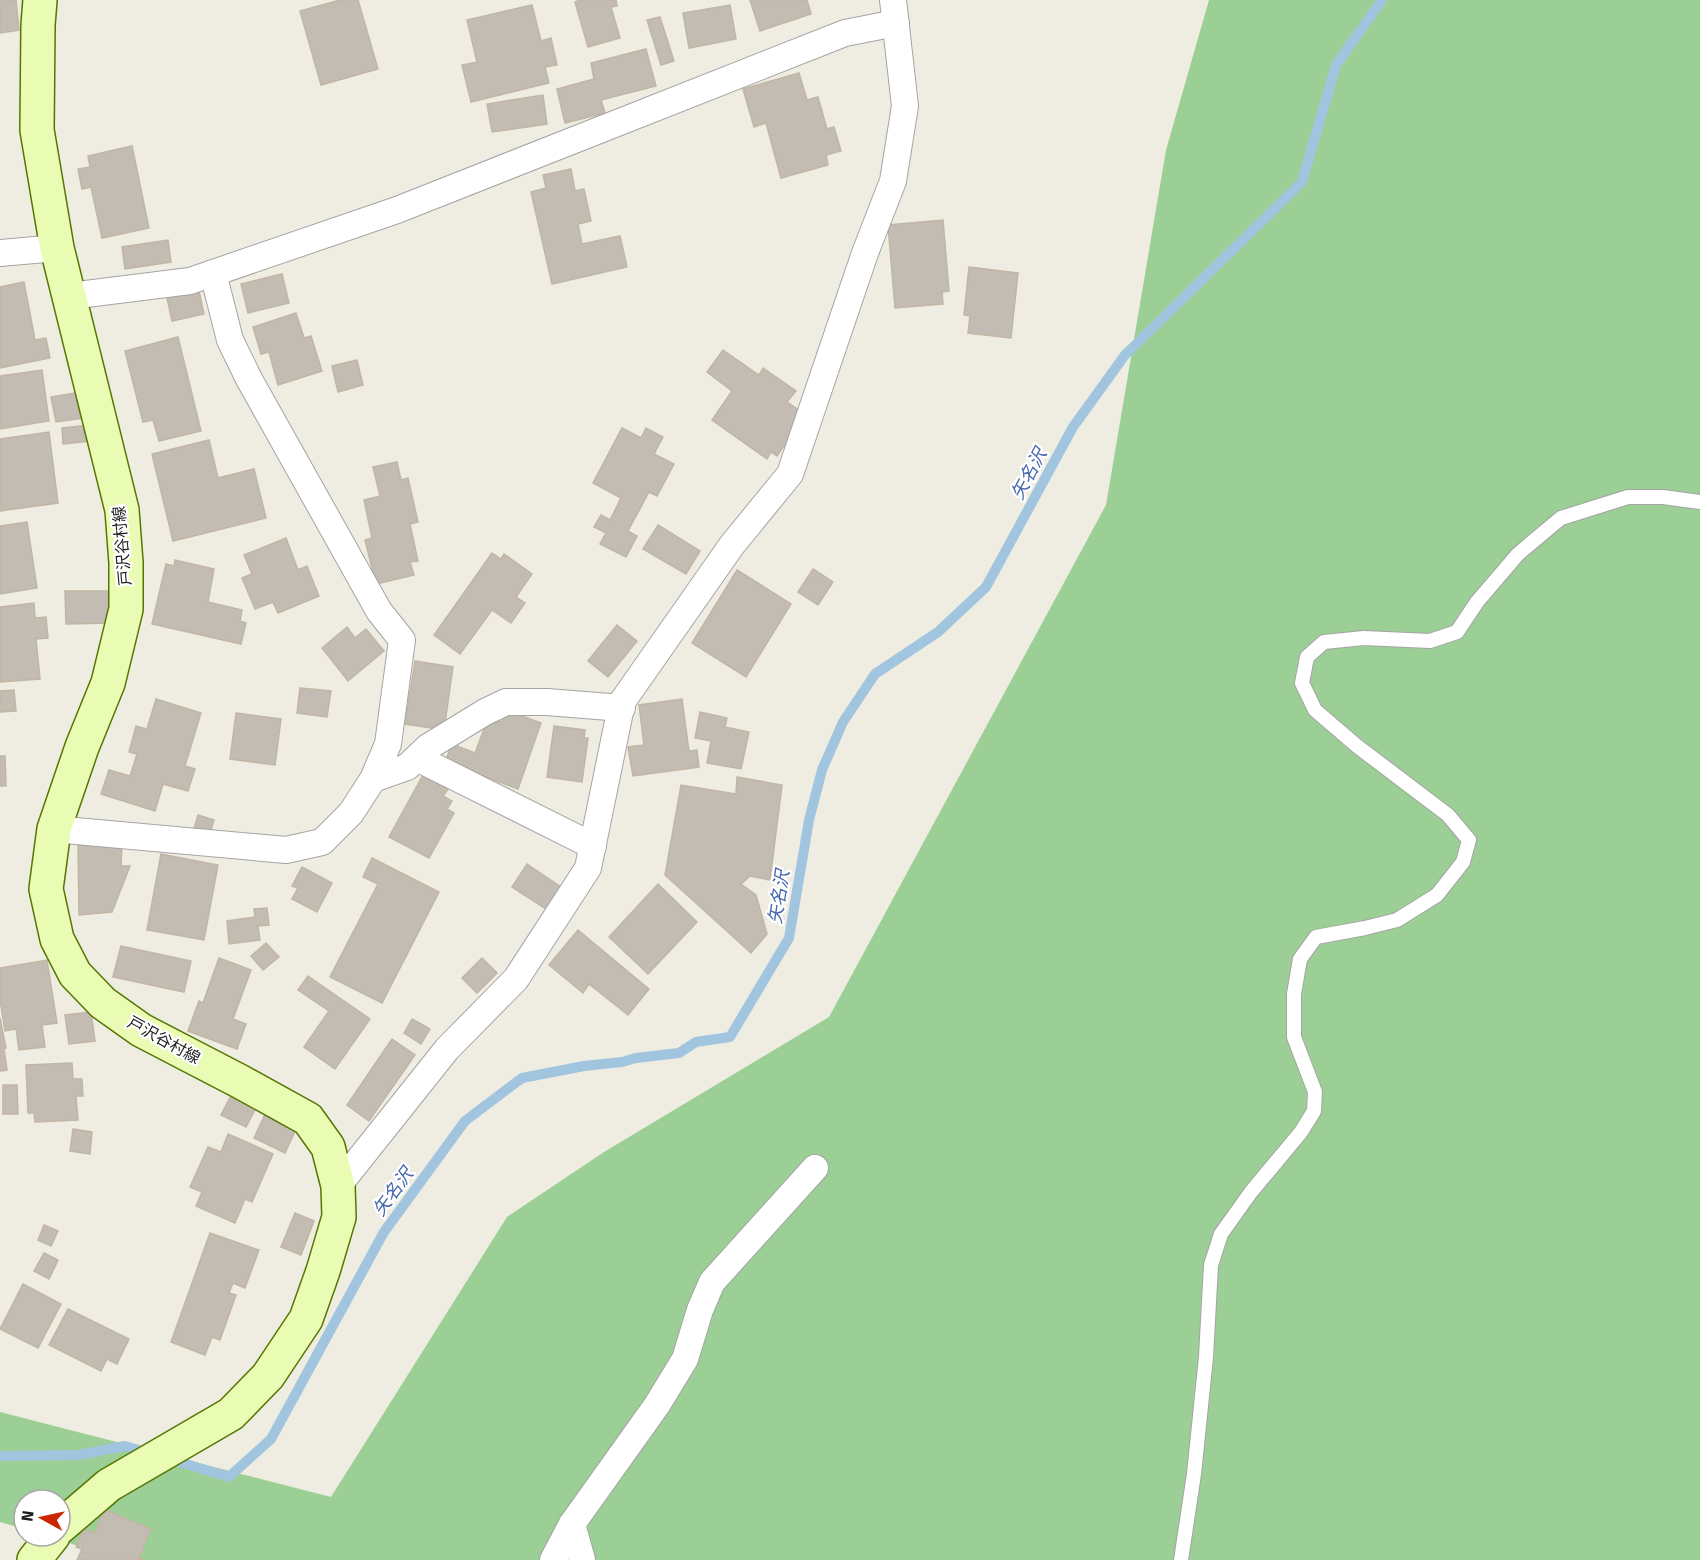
<svg xmlns="http://www.w3.org/2000/svg" width="1700" height="1560" font-family="'Fira Sans','Noto Sans JP',sans-serif">
<rect width="100%" height="100%" fill="#efede2"/>
<path fill="#9ccf95" d="M1209,0H1700V1560H124L46,1536H60V1500H24V1529L0,1522V1412L331,1497L507,1217L604,1152L829,1017L1106,505L1166,150Z"/>
<g fill="none" stroke-linecap="round" stroke-linejoin="round">
<g stroke="#a1c5de" stroke-width="10">
<path d="M0,1456L78,1455L125,1446L149,1453"/>
<path d="M166,1458L229,1477L271,1439L384,1232L465,1121L522,1078L584,1066L622,1062L636,1058L679,1053L696,1042L730,1037L789,938L809,820L822,770L843,722L875,674L938,632L986,587L1073,427L1125,355L1302,182L1336,65L1382,0"/>
</g>
</g>
<g fill="#c3bcb2" stroke="#c1b6a4" stroke-width="1.5">
<path d="M0,0H16L19,30L0,33Z"/>
<path d="M340,0H358L378,69L321,85L300,11Z"/>
<path d="M580,0H616L617,6L611,7L620,38L588,47L575,2Z"/>
<path d="M750,0H807L811,14L760,31Z"/>
<path d="M532,5L541,41L551,38L557,65L545,67L549,83L471,102L462,65L477,62L467,20Z"/>
<path d="M730,5L736,39L689,48L683,13Z"/>
<path d="M660,17L674,61L661,65L647,20Z"/>
<path d="M646,49L656,86L601,100L605,113L565,123L557,89L594,79L591,63Z"/>
<path d="M799,73L807,100L818,97L827,129L834,127L841,151L826,155L828,165L781,178L766,123L754,127L743,89Z"/>
<path d="M543,95L547,124L492,132L487,104Z"/>
<path d="M132,146L149,228L102,238L91,187L82,189L78,169L90,167L88,156Z"/>
<path d="M571,169L575,191L584,189L591,221L578,224L582,244L620,236L627,267L552,284L531,192L546,188L543,175Z"/>
<path d="M943,220L949,291L942,292L943,304L895,308L888,225Z"/>
<path d="M168,240L171,262L125,269L122,247Z"/>
<path d="M969,267L1018,273L1011,338L968,333L970,316L964,315Z"/>
<path d="M282,274L289,303L248,313L241,284Z"/>
<path d="M24,282L35,340L46,338L50,358L0,368V287Z"/>
<path d="M199,291L204,314L172,321L167,298Z"/>
<path d="M296,313L304,338L311,336L322,371L278,385L269,352L261,354L253,327Z"/>
<path d="M178,337L201,431L159,441L153,420L143,422L125,351Z"/>
<path d="M723,350L759,375L763,368L796,391L787,402L806,415L777,456L771,452L767,459L712,420L732,391L707,372Z"/>
<path d="M357,360L363,385L338,392L332,366Z"/>
<path d="M42,370L49,421L0,429V376Z"/>
<path d="M80,392L84,418L56,422L51,397Z"/>
<path d="M90,425L91,441L63,444L62,428Z"/>
<path d="M622,428L641,438L646,428L663,437L654,454L674,464L657,496L649,492L628,531L637,536L626,557L600,544L606,533L594,527L601,515L610,520L621,498L593,483Z"/>
<path d="M49,432L58,503L0,511V439Z"/>
<path d="M209,440L218,478L254,469L266,518L173,541L152,454Z"/>
<path d="M397,462L401,480L408,478L418,522L410,524L418,561L410,562L414,575L376,584L365,540L372,538L364,500L380,496L373,467Z"/>
<path d="M27,522L37,588L0,594V526Z"/>
<path d="M658,525L700,551L686,574L643,549Z"/>
<path d="M286,538L298,570L307,566L319,596L278,613L273,602L255,609L242,578L252,574L244,555Z"/>
<path d="M492,553L501,559L504,554L532,574L516,597L525,603L511,623L492,610L460,654L434,635Z"/>
<path d="M175,560L214,569L208,602L242,610L240,621L246,623L241,644L152,624L166,564L174,566Z"/>
<path d="M813,569L833,582L818,605L798,592Z"/>
<path d="M737,570L791,604L746,677L692,643Z"/>
<path d="M65,591H112L113,623L66,624Z"/>
<path d="M34,603L35,618L46,617L48,638L36,639L40,679L0,682V607Z"/>
<path d="M617,625L637,641L608,677L588,661Z"/>
<path d="M347,627L355,638L366,629L384,651L348,681L322,648Z"/>
<path d="M415,661L453,667L444,730L405,724Z"/>
<path d="M300,688L331,691L327,717L297,713Z"/>
<path d="M14,690L16,711L0,712V691Z"/>
<path d="M156,699L201,713L185,766L195,769L188,791L163,784L155,811L101,794L109,770L130,776L137,754L129,752L136,726L147,729Z"/>
<path d="M682,699L689,751L697,750L699,767L633,776L628,747L644,745L639,705Z"/>
<path d="M506,710L541,723L518,789L445,762L452,744L475,753L489,716L502,722Z"/>
<path d="M700,712L727,718L725,727L749,732L741,769L707,763L711,741L695,738Z"/>
<path d="M236,713L281,719L275,765L230,759Z"/>
<path d="M554,726L585,730L584,738H588L582,782L547,777Z"/>
<path d="M0,756H5L6,786H0Z"/>
<path d="M423,775L448,789L443,796L452,801L447,809L454,813L429,858L389,837Z"/>
<path d="M737,777L782,785L770,880L750,876L741,884L756,895L767,934L751,953L665,875L681,785L736,794Z"/>
<path d="M198,815L214,820L209,837L193,832Z"/>
<path d="M122,843L121,866H130L112,912L79,915L78,844Z"/>
<path d="M161,854L218,865L204,940L147,930Z"/>
<path d="M372,858L439,892L382,1003L330,977L378,884L363,877Z"/>
<path d="M527,864L564,889L549,911L512,887Z"/>
<path d="M302,867L332,883L317,912L292,899L298,888L292,886Z"/>
<path d="M658,884L697,922L648,974L609,937Z"/>
<path d="M267,908L269,925L258,926L260,940L229,944L227,921L255,917L254,909Z"/>
<path d="M578,930L649,989L628,1015L589,984L583,993L549,965Z"/>
<path d="M266,943L279,957L263,970L251,956Z"/>
<path d="M121,946L191,961L184,992L113,977Z"/>
<path d="M219,958L251,970L233,1019L246,1024L237,1049L188,1031L199,1001L203,1003Z"/>
<path d="M482,958L497,973L477,993L462,978Z"/>
<path d="M47,960L57,1023L42,1025L45,1047L19,1050L16,1029L5,1031L0,1000V968Z"/>
<path d="M308,976L370,1019L335,1069L304,1047L329,1011L298,990Z"/>
<path d="M91,1012L95,1041L69,1044L65,1015Z"/>
<path d="M0,1018L6,1048L4,1049L7,1070L0,1071Z"/>
<path d="M412,1019L430,1029L421,1044L404,1033Z"/>
<path d="M392,1039L415,1055L369,1121L347,1105Z"/>
<path d="M72,1063L73,1079H82L83,1096H76L78,1120L35,1122L34,1113H28L26,1065Z"/>
<path d="M3,1085H17L18,1114H3Z"/>
<path d="M233,1092L258,1104L246,1127L221,1115Z"/>
<path d="M266,1112L297,1127L285,1153L254,1138Z"/>
<path d="M73,1129L92,1132L90,1154L70,1151Z"/>
<path d="M228,1134L273,1154L252,1202L245,1199L235,1223L196,1206L202,1192L190,1187L208,1147L221,1152Z"/>
<path d="M295,1213L314,1221L301,1255L281,1247Z"/>
<path d="M44,1225L58,1231L51,1246L38,1240Z"/>
<path d="M210,1233L259,1250L245,1288L233,1283L229,1293L236,1295L220,1340L212,1337L205,1355L171,1342Z"/>
<path d="M44,1253L58,1260L49,1279L34,1271Z"/>
<path d="M23,1284L61,1304L38,1348L0,1329Z"/>
<path d="M68,1309L129,1339L117,1364L107,1359L101,1371L49,1345Z"/>
<path d="M104,1509L151,1529L139,1558L145,1560H77L82,1549L76,1547L84,1529L95,1533Z"/>
</g>
<g fill="none" stroke-linecap="round" stroke-linejoin="round">
<defs>
<path id="lane" d="M1181,1560L1194,1474L1206,1357L1211,1265L1221,1234L1251,1192L1301,1132L1314,1111L1315,1092L1294,1037V994L1300,959L1316,937L1365,928L1397,920L1437,895L1463,862L1469,840L1448,815L1357,746L1315,710L1302,683L1307,657L1324,642L1364,638L1430,641L1457,632L1477,602L1518,554L1561,518L1628,497H1663L1700,502"/>
<g id="street">
<path d="M0,253L57,248"/>
<path d="M70,296L190,281L397,210L845,33L896,23"/>
<path d="M417,758L593,846"/>
<path d="M373,779L407,767L428,747L485,712L506,702H547L622,708"/>
<path d="M54,829L286,850L322,842L351,813L373,779L388,744L402,640L379,611L249,379L230,340L213,273"/>
<path d="M338,1186L447,1049L516,979L588,868L622,702L732,545L790,474L865,253L893,181L905,106L893,0"/>
<path d="M572,1524L582,1560"/>
<path d="M553,1560L572,1524L657,1405L685,1359L700,1310L712,1282L815,1168"/>
</g>
<g id="secondary">
<path d="M40,0L38,25L37,130L57,248L122,510L126,563V609L108,683L82,747L54,829L46,889L57,939L75,974L103,1003L141,1030L241,1082L308,1119L328,1147L338,1186L339,1217L323,1271L306,1319L268,1376L231,1414L109,1485L60,1527"/>
<path d="M34,1560L53,1536"/>
</g>
</defs>
<use href="#lane" stroke="#a4a4a4" stroke-width="16"/>
<use href="#street" stroke="#a4a4a4" stroke-width="28"/>
<use href="#secondary" stroke="#547701" stroke-width="36"/>
<use href="#lane" stroke="#fff" stroke-width="14"/>
<use href="#street" stroke="#fff" stroke-width="26"/>
<use href="#secondary" stroke="#eafbb4" stroke-width="33"/>
</g>
<g text-anchor="middle" dominant-baseline="central" stroke-width="4.5" stroke-linejoin="round" paint-order="stroke">
<g font-size="16" fill="#1d1d1d" stroke="#fff">
<text transform="translate(122 546) rotate(-95)">戸沢谷村線</text>
<text transform="translate(164 1040) rotate(29)">戸沢谷村線</text>
</g>
<g font-size="18" font-style="italic" fill="#4667af" stroke="#fff">
<text transform="translate(1029 474) rotate(-62)">矢名沢</text>
<text transform="translate(779 897) rotate(-81)">矢名沢</text>
<text transform="translate(393 1192) rotate(-54)">矢名沢</text>
</g>
</g>
<g transform="translate(42 1518) rotate(278)"><circle r="28" fill="#ffffff" stroke="#a5a5a5" stroke-width="1.5"/>
<path d="M0-4.5L10 22L0 15L-10 22Z" fill="#ca2600"/>
<text y="-9" font-size="16" font-weight="bold" text-anchor="middle" fill="#1d1d1d">N</text>
</g>
</svg>
